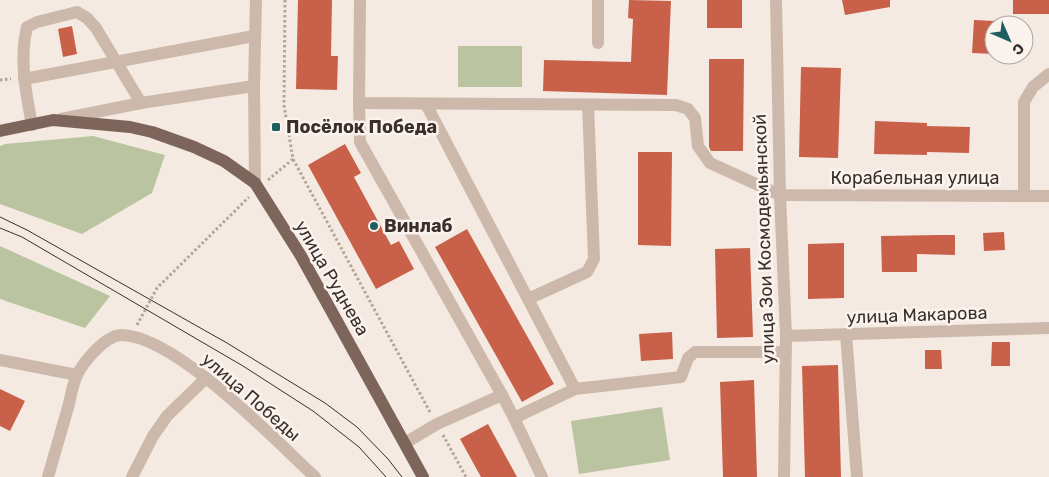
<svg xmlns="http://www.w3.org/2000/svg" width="1049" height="477" font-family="Rubik,sans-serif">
<rect width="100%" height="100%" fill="#f4eae1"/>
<g fill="#bac4a0">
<rect x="458" y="46" width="64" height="41"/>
<path d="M93,136L165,155L152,193L82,234L0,204V146L5,144Z"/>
<path d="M0,246L110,296L85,328L0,299Z"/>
<path d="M662,407L670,460L579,474L571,421Z"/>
</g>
<g fill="#c9614a">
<path d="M298,0H332L331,56H338L337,90L296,89Z"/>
<path d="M629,0L671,1L667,95L543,91L544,60L631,62L633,19L628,18Z"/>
<rect x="707" y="0" width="35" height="28"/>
<path d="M842,0H890V7L845,15Z"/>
<rect x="1013" y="0" width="36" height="14"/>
<path d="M974,20L994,21V54L972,53Z"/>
<path d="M72,26L77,54L63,57L58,29Z"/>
<path d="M709,59H744L743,151H711L709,147Z"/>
<path d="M801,67L841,68L838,158L799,157Z"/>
<path d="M875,121L927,123V126L970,127L969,153L927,152V155L874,154Z"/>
<path d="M345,144L361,173L354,177L391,245L399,241L414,269L376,289L308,165Z"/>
<path d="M638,152H672L671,246L638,245Z"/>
<path d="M467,229L554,384L522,402L435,247Z"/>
<path d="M1004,232L1005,250L984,251L983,233Z"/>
<path d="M938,235H955V255L917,254V272H882L881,236Z"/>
<path d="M844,243V298L808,299V244Z"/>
<path d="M750,248L753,337L717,338L715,249Z"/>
<path d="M672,332L673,359L641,361L639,334Z"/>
<path d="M992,342H1010V366H991Z"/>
<path d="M925,350H941L942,369H925Z"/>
<path d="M838,365L841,477H805L802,366Z"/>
<path d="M754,380L757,477H723L720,382Z"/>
<path d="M0,389L25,401L10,431L0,426Z"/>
<path d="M488,424L517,477H481L460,439Z"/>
</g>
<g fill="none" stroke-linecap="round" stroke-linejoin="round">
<g stroke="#b9a396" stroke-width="3" stroke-dasharray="2.5 2.5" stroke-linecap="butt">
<path d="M285,0L284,105L293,159L431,414"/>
<path d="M0,80L11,79"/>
<path d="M268,180L293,159"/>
<path d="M137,325L157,288L249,197"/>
<path d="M443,435L466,477"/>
</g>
<g stroke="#cdb9ac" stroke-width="12">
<path d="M360,0L359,103L676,105L688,109L695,118L698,146L710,163L780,195L1049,196"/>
<path d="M776,0L780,195L786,336L784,477"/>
<path d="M598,43V0"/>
<path d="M24,79L254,36"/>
<path d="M359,103L360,142L502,395"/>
<path d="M426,104L575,389"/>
<path d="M61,119L141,103L254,86"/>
<path d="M32,125C26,93 19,59 27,27L37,22L77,12L87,18L96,28L141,103"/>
<path d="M255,183L254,86L256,0"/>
<path d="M1024,196V102L1033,87L1049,74"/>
<path d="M528,299L587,272L594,259L588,105"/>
<path d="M846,334L857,477"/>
<path d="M786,336L1049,328"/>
<path d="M0,360L77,375"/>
<path d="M514,418L542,477"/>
<path d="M405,443L437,424L502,395L514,418L575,389L681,377L688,358L695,352H786"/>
<path d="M48,477C55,453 62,428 69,404C71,395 73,383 77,375C84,361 105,336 121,335C175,335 275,440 315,477"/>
<path d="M132,477L153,436L167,416L206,378"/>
</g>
<path stroke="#7d655c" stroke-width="12" d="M0,131L53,120L130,127L152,132L194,147L224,161L255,183L301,256L423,477"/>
<g stroke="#3b2f2b" stroke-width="1">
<path d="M0,217L27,230L227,343L325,403L357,427L388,459L402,477"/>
<path d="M0,228L22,237L243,366L313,411L359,447L386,477"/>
</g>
</g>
<g fill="#1f5e5e" stroke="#fbf4ee" stroke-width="2">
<rect x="271" y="122" width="10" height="10" rx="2.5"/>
<circle cx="374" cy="226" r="5"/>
</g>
<g text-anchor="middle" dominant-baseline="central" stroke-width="5" stroke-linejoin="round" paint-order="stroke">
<g font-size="18" font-weight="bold" fill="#3b2f2b" stroke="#fbf4ee" text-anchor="start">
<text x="286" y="127">Посёлок Победа</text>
<text x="384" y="226">Винлаб</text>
</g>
<g font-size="18" fill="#3b2f2b" stroke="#fbf4ee">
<text x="915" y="178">Корабельная улица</text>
<text transform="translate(764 239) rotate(-92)">улица Зои Космодемьянской</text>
<text transform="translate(332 278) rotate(60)">улица Руднева</text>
<text transform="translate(917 315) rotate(-2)">улица Макарова</text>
<text transform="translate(251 397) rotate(41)">улица Победы</text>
</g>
</g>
<g transform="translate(1009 40) rotate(135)"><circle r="24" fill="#fbf4ee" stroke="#aea5a0"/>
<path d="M0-4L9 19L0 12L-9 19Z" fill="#1f5e5e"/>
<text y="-8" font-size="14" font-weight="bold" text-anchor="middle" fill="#3b2f2b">С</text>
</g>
</svg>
